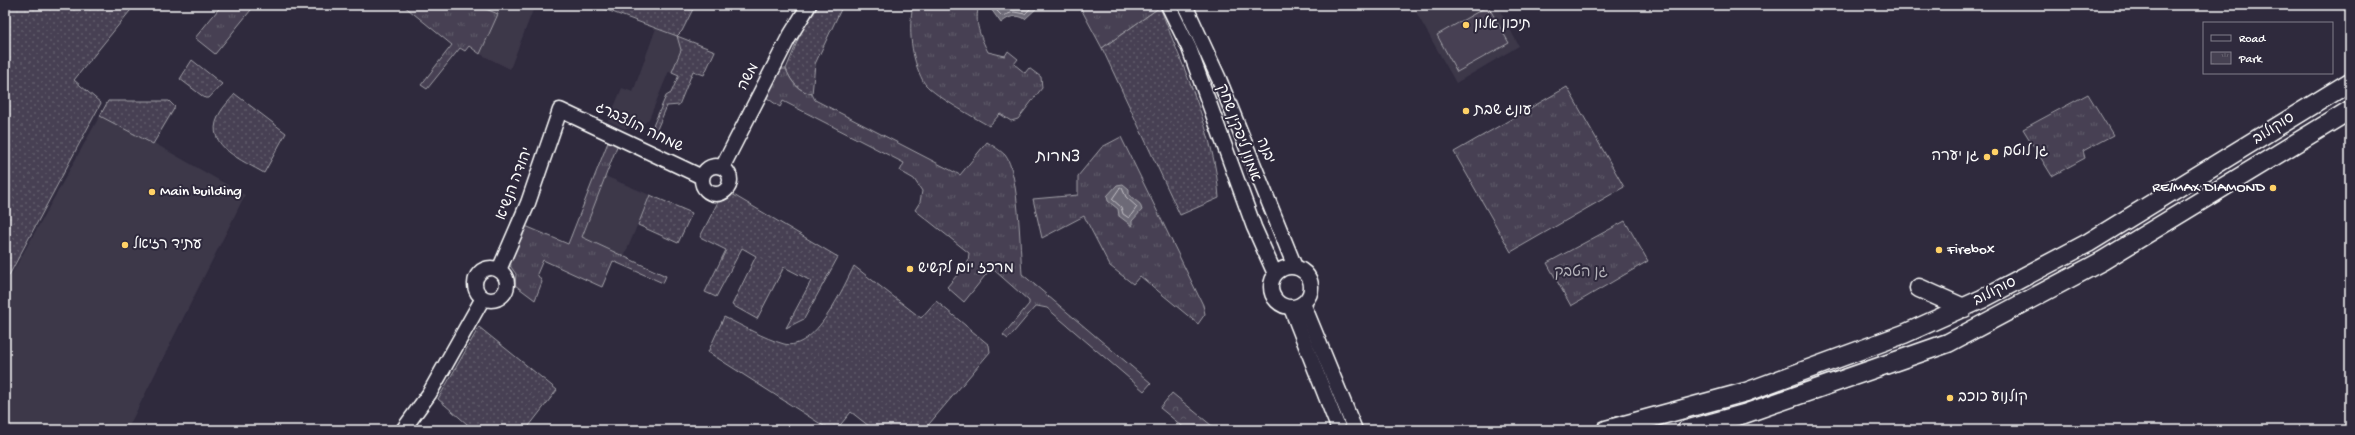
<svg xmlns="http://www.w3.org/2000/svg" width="2355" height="435" font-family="'Gochi Hand','Playpen Sans Hebrew',sans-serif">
<defs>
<pattern id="grass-dots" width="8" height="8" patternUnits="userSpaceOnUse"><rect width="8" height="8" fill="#464152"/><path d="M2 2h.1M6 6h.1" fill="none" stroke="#625e6c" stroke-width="1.8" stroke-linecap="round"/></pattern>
<pattern id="forest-crowns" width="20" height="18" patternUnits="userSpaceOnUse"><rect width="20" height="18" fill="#464152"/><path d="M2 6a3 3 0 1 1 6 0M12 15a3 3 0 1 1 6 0" fill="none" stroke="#625e6c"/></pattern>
<pattern id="park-tufts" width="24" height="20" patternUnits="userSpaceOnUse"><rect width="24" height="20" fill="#464152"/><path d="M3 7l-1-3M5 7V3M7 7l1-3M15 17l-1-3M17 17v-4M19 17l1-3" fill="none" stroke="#625e6c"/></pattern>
</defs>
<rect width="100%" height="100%" fill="#2f2a3d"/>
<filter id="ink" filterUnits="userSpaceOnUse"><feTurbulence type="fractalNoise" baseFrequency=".025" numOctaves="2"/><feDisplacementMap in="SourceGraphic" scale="8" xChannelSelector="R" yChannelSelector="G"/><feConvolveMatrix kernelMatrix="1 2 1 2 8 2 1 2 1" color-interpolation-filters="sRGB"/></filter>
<g filter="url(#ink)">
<g fill="#3c3749">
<path d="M476,5H535L510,69L480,54L497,14Z"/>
<path d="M1412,5H1497L1519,46L1456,83Z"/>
<path d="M656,28L677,36L681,50L672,72L669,71L649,119L640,127L625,129L608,121L622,88L633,92Z"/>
<path d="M108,101H169L175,107L174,111L154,143L245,195L127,430H5V286Z"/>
<path d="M605,176L650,195L624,257L582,237Z"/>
</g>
<g fill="url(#grass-dots)" stroke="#a2a0a8">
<path d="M5,5L134,6L74,80L101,103L5,283Z"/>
<path d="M605,5H644L649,7L654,5H695L682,31L677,36L715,51L704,75L693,71L679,105L667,106L654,136L653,126L666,96L671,93L679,75L672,72L681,50L677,36L604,9Z"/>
<path d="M819,5H843L815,64L812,94C798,91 791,82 786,69L801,32Z"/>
<path d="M1160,7C1183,69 1215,132 1219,198L1180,215L1102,48Z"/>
<path d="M192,60L222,84L209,98H205L180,79Z"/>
<path d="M235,94L286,133L264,173C244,161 204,146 218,117C221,109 229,101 235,94Z"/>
<path d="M108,101H169L175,107L153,144L100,116Z"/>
<path d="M732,194L838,257L804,319L786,328L811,281L784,267L757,319L732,305L756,256L742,248L716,297L705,292L726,250L700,237L720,198Z"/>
<path d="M650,195L692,213L678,243L638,225Z"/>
<path d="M854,266L921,318L936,301L989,345L990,352L924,430H874L851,412L836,430H830L708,352L724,317C743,326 763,338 784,344C815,352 843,288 854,266Z"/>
<path d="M479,327L557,390L526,430H474L438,399Z"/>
</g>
<path fill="url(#forest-crowns)" stroke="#a2a0a8" d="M1172,393L1217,430H1187L1160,408Z"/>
<g fill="url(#park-tufts)" stroke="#a2a0a8">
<path d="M222,5H255L215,54L195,38Z"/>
<path d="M403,5H476L498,14L480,54L469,46L465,51L460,48L427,89L421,85L452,45Z"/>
<path d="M913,5H979C974,23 980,36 988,52L1005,56L1008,51L1018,59L1014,64L1025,73L1029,68L1041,77L1042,88L1018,119L1011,121L1000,114L989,126C974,117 930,94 923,81C911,58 908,29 913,5Z"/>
<path d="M1079,5H1159L1160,7L1102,48Z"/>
<path d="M778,69H786C791,82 798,91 812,94L815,100L960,175L987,142C993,146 1000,150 1005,155C1019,171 1020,250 1022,274L1151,383L1144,391L1047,308L1037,306L1034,308L1008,339L1003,335L1029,304V301L994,270L988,272L964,302L947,287L968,262L969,253L915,210L920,202L922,191L914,179L900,171L904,163L783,101L780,107L767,98Z"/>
<path d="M1567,87L1624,187L1511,252L1454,152Z"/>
<path d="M2088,94L2113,135L2083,151L2085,158L2052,176L2023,129Z"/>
<path d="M610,137L619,141L582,237L666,276L663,283L613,261L602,287L543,260L537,274L542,282L535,300L515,285L516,274L508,263L523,225L568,244Z"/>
<path d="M1121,137L1203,305L1205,314L1198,324L1140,276L1133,284L1110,266L1084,216L1042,238L1033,199L1078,195V176L1102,147Z"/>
<path d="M1625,221L1648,261L1571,306L1547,263Z"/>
</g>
<path fill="#464152" stroke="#a2a0a8" d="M1488,6L1509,43L1457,72L1437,35Z"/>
<g fill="#6d6a77" stroke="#a7a6ad">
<path d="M997,5H1037L1038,7L1025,19C1017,14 1009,16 1001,23L991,9Z"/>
<path d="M1123,184L1129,189V195L1140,204L1142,210L1132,221V226L1119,216L1118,209L1108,201L1107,196L1117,185Z"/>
</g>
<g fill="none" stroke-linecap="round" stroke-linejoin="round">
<g stroke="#c5c3c9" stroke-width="1">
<path d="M999,5L997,11L1002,16L1014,12L1025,14L1034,5"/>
<path d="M1122,188L1126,197L1137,207L1129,218L1123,214L1121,207L1112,199L1119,189Z"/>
</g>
<defs>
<g id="tertiary">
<path d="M1168,5L1189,48L1254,227L1275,274"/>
<path d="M1185,5L1219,79L1295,267"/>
<circle cx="716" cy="180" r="14"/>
<path d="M723,166L788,39L809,5"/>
<circle cx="1291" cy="287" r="20"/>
<circle cx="491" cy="284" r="16"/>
<path d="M499,270L528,203L560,110L702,177"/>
<path d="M1303,303L1355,430"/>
<path d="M1291,308L1339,430"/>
<path d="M403,430L429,394L483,298"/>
</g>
<g id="primary">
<path d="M1919,288L1964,308"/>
<path d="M1606,430L1746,392L1904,334L1982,299L2088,243L2350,82"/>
<path d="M1686,430L1744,414L1948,343L2102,261L2350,110"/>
</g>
</defs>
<use href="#tertiary" stroke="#fff" stroke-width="17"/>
<use href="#primary" stroke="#fff" stroke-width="21"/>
<use href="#tertiary" stroke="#2f2a3d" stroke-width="14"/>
<use href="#primary" stroke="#2f2a3d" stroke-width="18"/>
</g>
</g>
<g fill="#ffd166" stroke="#2f2a3d" stroke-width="1.5">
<circle cx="1466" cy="25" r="4"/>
<circle cx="1466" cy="111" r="4"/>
<circle cx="1995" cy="152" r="4"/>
<circle cx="1987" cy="157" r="4"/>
<circle cx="2273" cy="188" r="4"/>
<circle cx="152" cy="192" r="4"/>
<circle cx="125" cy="245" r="4"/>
<circle cx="1939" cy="250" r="4"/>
<circle cx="910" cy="269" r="4"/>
<circle cx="1950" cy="398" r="4"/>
</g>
<g text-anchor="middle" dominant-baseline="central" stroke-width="4" stroke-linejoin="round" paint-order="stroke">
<g font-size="15" fill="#fff" stroke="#2f2a3d" text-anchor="start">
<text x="1474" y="25">תיכון אלון</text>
<text x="1474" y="111">עונג שבת</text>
<text x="2003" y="152">גן לוטם</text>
<text x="1979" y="157" text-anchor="end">גן יערה</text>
<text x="2265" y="188" text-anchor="end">RE/MAX DIAMOND</text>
<text x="160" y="192">Main building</text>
<text x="133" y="245">עתיד רזיאל</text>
<text x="1947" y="250">Firebox</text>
<text x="918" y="269">מרכז יום לקשיש</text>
<text x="1958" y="398">קולנוע כוכב</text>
</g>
<g font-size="15" fill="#fff" stroke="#2f2a3d">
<text transform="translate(749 77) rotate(-62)">משה</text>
<text transform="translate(639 128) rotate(26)">שמחה הולצברג</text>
<text transform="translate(2274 129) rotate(-32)">סוקולוב</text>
<text transform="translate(1238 133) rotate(70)">אמנון ליפקין שחק</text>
<text transform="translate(1265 151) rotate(68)">יבנה</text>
<text transform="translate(515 184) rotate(-69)">יהודה הנשיא</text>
<text transform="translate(1995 292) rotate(-27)">סוקולוב</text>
</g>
<g font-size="15" fill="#b5b3ba" stroke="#2f2a3d">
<text x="1581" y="273">גן הטבק</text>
</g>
<g font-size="16" fill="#fff" stroke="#2f2a3d">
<text x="1058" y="158">צמרות</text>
</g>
</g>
<rect width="2355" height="435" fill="none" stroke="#2f2a3d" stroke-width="20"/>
<rect x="10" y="10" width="2335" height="415" fill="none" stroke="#fff" stroke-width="1.5" filter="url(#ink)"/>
<rect x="2203" y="22" width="130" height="52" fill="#2f2a3d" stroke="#827f8b"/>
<rect x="2211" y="35" width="20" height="6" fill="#2f2a3d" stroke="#827f8b"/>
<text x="2239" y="42" font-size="12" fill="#ffffff">Road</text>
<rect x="2211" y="52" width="20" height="12" fill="url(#park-tufts)" stroke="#827f8b"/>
<text x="2239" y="62" font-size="12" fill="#ffffff">Park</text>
</svg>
